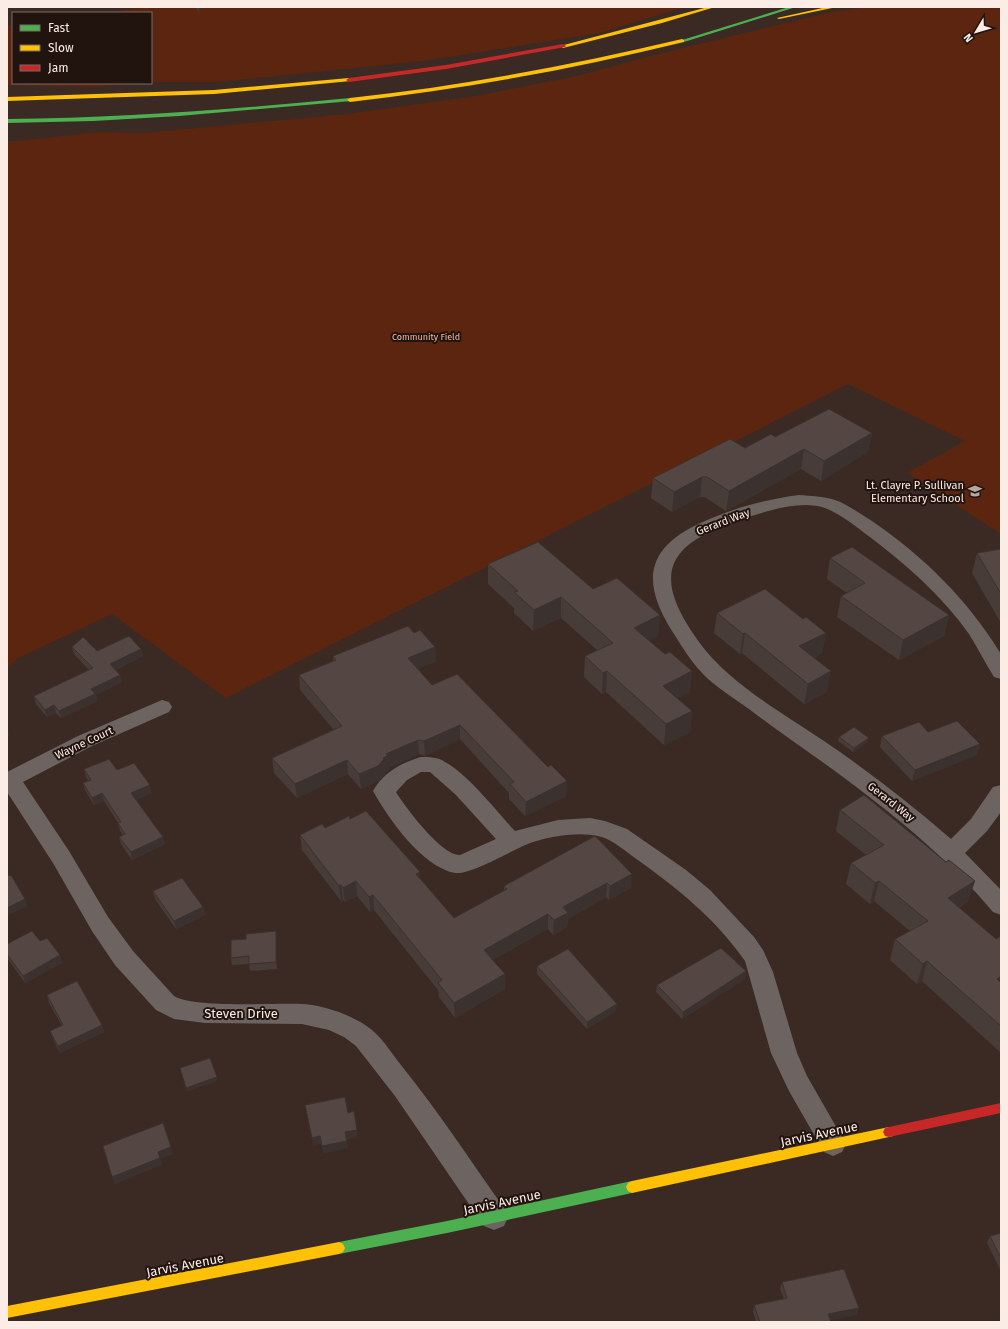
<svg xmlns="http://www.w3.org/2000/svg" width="1008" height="1329" font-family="'Fira Sans',sans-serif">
<rect width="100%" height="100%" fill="#3b2a24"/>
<g fill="#5c250f">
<path d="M148,7H685L599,33L423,61L217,82H151V13H104Z"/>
<path d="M866,7H1001V534L907,473L965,441L848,384L226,698L112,614L18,658L7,668V142L99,132L143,133L347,114L475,96L577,76L654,55L827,13Z"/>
<path d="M13,25V83H143L91,87L7,85V26Z"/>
</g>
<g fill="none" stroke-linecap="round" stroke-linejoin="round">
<g fill="#6d6461" fill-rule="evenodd">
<path d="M799,495C811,496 823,496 835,500C849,505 860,514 872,521C923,556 967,599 999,651L1001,654V679L994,677C985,663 978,648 969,634C942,596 907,565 870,537C856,527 841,514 825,508C801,500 771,510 748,517C670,542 647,570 699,642C728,683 783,713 824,741C868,771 911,804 951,839L971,819L993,787L1001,785V812L987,831L965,853L1001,890V915L993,912C956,868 914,831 868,796C829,765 788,739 749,709C735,699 721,690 708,679C693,665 683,648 672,631C636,574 652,542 712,518C740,506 769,499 799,495Z"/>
<path d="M162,700L169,702L172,707L169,712L92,746L23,782L69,851L108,917L133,951L174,996C192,1008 274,1003 300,1004C322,1004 355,1016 372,1030C384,1040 392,1054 401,1065C438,1111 470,1160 504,1208L508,1217L504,1226L494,1230L484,1226L395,1096L356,1046L344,1037L329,1030L302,1024L205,1023L174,1019L156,1010L115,965L92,931L53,863L7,792V772L78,736Z"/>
<path d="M421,757C429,757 438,757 445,762C470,776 495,810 515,831L558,820L590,818L605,821L627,829L686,870L710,890L754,937L763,950L773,972L797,1053L807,1076L846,1144L842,1152L833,1156L824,1152L789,1091L771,1053L745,961C716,919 676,887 635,858C625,851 614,841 602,837C580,831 552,836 530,843C512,850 471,875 455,873C422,867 388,818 373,791C384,772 401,763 421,757ZM421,772H430L456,795L496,839L460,855C442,856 405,807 396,792L407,780Z"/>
</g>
<g fill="#4caf50" fill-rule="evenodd">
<path d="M789,7H796L684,42L679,41Z"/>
<path d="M350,98L353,100L352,101L179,116L93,121L7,123V119C122,118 236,109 350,98Z"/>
<path d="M632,1181L636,1183L638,1187L636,1191L632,1193L447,1233L339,1254L335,1252L333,1248L335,1244L339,1242L447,1221Z"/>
</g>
<g fill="#ffc107" fill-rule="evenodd">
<path d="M708,7H715L662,23L563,48L560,46Z"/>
<path d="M827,7H837L779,19L777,18Z"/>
<path d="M682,39L684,40V42C574,69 463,89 350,102L347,100L350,98C462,86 572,65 682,39Z"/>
<path d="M349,78L352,80L351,81L214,94L7,101V97L214,90Z"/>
<path d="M889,1127L893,1128L895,1132L893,1136L889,1137L632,1193L628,1191L626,1187L628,1183L632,1181Z"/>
<path d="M339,1242L343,1244L345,1248L343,1252L339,1254L7,1318V1306Z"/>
</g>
<g fill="#c62828" fill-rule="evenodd">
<path d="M563,44L566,46L565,47L446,69L349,82L346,80L349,78L446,65Z"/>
<path d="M1001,1103V1113L889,1137L885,1136L883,1132L885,1128L889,1127Z"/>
</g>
</g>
<g fill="#483c39">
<path d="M195,7H205L199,12Z"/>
<path d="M872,433L868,452L821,481L801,469L726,511L705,497H700L672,512L651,498L653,478L745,448L775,437Z"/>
<path d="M1001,549V623L972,573L977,553Z"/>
<path d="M830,558L949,615L944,636L899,660L837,617L841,596L847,593L827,579Z"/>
<path d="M488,564L593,589L660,615L658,636L649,640L690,692L677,698L692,711L690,732L664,745L606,692L602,694L584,677L585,656L597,650L561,618L533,631L514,613V608L488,584Z"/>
<path d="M717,613L803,619L826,633L822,653L814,658L827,692L804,704L742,653L740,654L714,633Z"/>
<path d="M414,633L435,647L436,661L418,669L432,685L566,796L525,816L509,799V793L460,739L425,756L419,754L388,768L389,770L385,772V774L379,781L361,789L348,774L297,798L274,773L272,758L334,730L300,690L299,675L333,661V656Z"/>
<path d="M72,647L97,651L141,649L143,656L115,670L120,675L122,682L96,695L97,701L61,718L56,713L47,717L36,704L34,696L89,670L74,654Z"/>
<path d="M928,732L980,744L977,755L912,781L880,747L882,736Z"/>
<path d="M839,737L868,742L853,752L838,741Z"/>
<path d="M84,769L117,770L150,785L151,793L136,800L165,844L132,860L121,844L119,837L123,835L120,831L118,823L104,801L94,805L85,790L83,783L88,781L86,777Z"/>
<path d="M840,810L946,862L975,881L968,901L959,908L996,939L1001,936V1053L922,981L917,984L890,960L895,939L910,931L874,901L870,904L846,884L851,863L866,855L836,831Z"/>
<path d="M350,819L421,879L454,918L504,891V886L595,836L631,888L609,900L606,897L568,919L567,927L553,935L548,929L492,960L505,989L455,1018L439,997L438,990L374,910L370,912L357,896L345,902L343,900L341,901L302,850L300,835L325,828Z"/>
<path d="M153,891L203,907L205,915L176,929L155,899Z"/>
<path d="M276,931L277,939V969L250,971L249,964L232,965L231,958L246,939Z"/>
<path d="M40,941L62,963L25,983L7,958V944Z"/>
<path d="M537,966L616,1011L587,1029L537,974Z"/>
<path d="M746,971L745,979L682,1019L656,992L657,985Z"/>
<path d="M47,995L102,1025L104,1032L60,1053L53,1039L50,1031L62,1026L49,1003Z"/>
<path d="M1001,1233V1271L987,1243L990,1236Z"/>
<path d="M782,1282L857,1315L830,1320L831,1322H756L753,1312L754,1305L784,1299L780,1289Z"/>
</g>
<g fill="#3b312e">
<path d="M201,7H205L199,12V9Z"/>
<path d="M872,433L868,452L821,481L824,461Z"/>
<path d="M804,449L801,469L726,511L729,491Z"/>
<path d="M702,477L700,497L672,512L674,492Z"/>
<path d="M561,597V618L533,631L534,610Z"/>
<path d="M660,615L658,636L633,648L634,628Z"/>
<path d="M949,615L944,636L899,660L903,640Z"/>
<path d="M745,633L742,653L740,654L743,634Z"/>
<path d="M826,633L822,653L796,667L799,646Z"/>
<path d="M435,647L436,661L409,673L408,658Z"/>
<path d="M141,649L143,656L111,671L110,664Z"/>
<path d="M607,671L606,692L602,694L603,673Z"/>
<path d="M692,671L690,692L661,707L663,686Z"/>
<path d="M831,671L827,692L804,704L808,684Z"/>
<path d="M120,675L122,682L96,695L97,701L61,718L59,711L91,689Z"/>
<path d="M54,705L56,713L47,717L45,710Z"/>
<path d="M692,711L690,732L664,745L666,724Z"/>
<path d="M460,725V739L425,756L424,741Z"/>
<path d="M7,728H8L10,735L7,737Z"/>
<path d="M869,738L868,742L853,752L854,748Z"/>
<path d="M418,740L419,754L388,768L389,770L385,772V774L379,781L361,789L359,774L383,758L386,754Z"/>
<path d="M980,744L977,755L912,781L915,770Z"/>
<path d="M347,760L348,774L297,798L295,784Z"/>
<path d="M567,781L566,796L525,816L526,802Z"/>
<path d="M150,785L151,793L133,801L131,793Z"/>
<path d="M102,793L104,801L94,805L92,798Z"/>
<path d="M163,837L165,844L132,860L131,852Z"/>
<path d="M420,872L421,887L416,874Z"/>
<path d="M632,874L631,888L609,900L610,886Z"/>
<path d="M356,881L357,896L345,902L343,888Z"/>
<path d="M879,881L874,901L870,904L875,883Z"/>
<path d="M975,881L968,901L942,919L948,898Z"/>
<path d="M607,883L606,897L568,919L567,927L553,935L554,920L563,907Z"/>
<path d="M341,885L343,900L341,901L339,886Z"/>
<path d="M373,895L374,910L370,912L369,897Z"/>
<path d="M25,899L28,906L7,916V908Z"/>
<path d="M203,907L205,915L176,929L174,921Z"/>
<path d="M548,914V929L484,964V950Z"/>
<path d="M276,931L277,939V969L276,962Z"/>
<path d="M60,955L62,963L25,983L23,976Z"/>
<path d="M927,961L922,981L917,984L923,964Z"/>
<path d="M746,971L745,979L682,1019L683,1012Z"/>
<path d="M505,974V989L455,1018L454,1003Z"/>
<path d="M1001,976V992L997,979Z"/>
<path d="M617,1004L616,1011L587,1029V1022Z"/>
<path d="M102,1025L104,1032L60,1053L58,1046Z"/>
<path d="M217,1077V1081L187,1092L186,1088Z"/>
<path d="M357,1130L358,1137L346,1140L345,1132Z"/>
<path d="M320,1136L321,1144L313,1146L312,1138Z"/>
<path d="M347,1141L348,1148L323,1154L322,1146Z"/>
<path d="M171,1147L173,1154L161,1159L162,1165L115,1184L112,1177L158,1152Z"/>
<path d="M859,1308L857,1315L826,1321L828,1314Z"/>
</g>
<g fill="#544642" stroke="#3b312e">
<path d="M829,409L872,433L824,461L804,449L729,491L707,477H702L674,492L653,478L730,439L745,448L771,434L775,437Z"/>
<path d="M538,542L593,589L617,578L660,615L634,628L665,654L670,652L692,671L663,686L692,711L666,724L607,671L603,673L585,656L613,643L561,597L534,610L514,592L518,591L488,564Z"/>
<path d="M852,547L949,615L903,640L841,596L865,583L830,558Z"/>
<path d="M1001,549V594L977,553Z"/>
<path d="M765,589L803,619L806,617L826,633L799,646L831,671L808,684L745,633L743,634L717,613Z"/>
<path d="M408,626L414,633L420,630L435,647L408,658L432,685L457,674L548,767L551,765L567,781L526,802L510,784L514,782L460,725L424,741L418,740L386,754L388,756L383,758L384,759L378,766L359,774L347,760L295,784L272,758L342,726L299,675L336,660L333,656Z"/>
<path d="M129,636L141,649L110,664L120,675L91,689L95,694L59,711L54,705L45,710L34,696L93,668L72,647L83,637L97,651Z"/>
<path d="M957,721L980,744L915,770L882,736L919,722L928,732Z"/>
<path d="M854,727L869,738L854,748L839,737Z"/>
<path d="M109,759L117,770L134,763L150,785L131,793L163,837L131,852L119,837L125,834L118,823L121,822L102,793L92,798L83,783L91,780L84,769Z"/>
<path d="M864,795L946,862L949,860L975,881L948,898L996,939L1001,936V976L997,979L1001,983V1026L927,961L923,964L895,939L928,921L879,881L875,883L851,863L884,845L840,810Z"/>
<path d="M366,811L420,872L416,874L454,918L507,889L504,886L595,836L632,874L610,886L607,883L563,907L568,913L554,920L548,914L484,950L505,974L454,1003L438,983L442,980L373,895L369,897L356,881L343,888L341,885L339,886L300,835L322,824L325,828L349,816L350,819Z"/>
<path d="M7,872L9,876L11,875L25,899L7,908Z"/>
<path d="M182,878L203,907L174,921L153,891Z"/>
<path d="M32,931L40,941L47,938L60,955L23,976L7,954V944Z"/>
<path d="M276,931V962L249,964V956L231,958V940L246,939V934Z"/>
<path d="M721,948L746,971L683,1012L657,985Z"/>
<path d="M568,949L617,1004L587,1022L537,966Z"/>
<path d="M77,981L102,1025L58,1046L50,1031L63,1025L47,995Z"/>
<path d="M210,1058L217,1077L186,1088L180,1068Z"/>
<path d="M345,1097L348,1113L354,1111L357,1130L345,1132L347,1141L322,1146L320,1136L312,1138L305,1105Z"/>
<path d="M163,1123L171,1147L158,1152L160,1158L112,1177L103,1146Z"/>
<path d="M1001,1233V1258L990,1236Z"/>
<path d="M844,1269L859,1308L828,1314L831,1322H760L754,1305L787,1298L782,1282Z"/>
</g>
<defs>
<symbol id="school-bare" viewBox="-9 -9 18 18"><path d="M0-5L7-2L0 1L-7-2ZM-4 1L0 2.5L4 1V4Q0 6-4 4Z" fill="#b8a8a2" stroke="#21130e" stroke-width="2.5" paint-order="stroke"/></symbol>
</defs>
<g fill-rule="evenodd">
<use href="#school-bare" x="965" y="481" width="20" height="20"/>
</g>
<g text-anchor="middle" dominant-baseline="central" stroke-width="4" stroke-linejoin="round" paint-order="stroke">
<g font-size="9" fill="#f2b6a0" stroke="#21130e">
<text x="426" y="337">Community Field</text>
</g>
<g font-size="11" fill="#fcece6" stroke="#21130e" text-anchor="end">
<text x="964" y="485">Lt. Clayre P. Sullivan<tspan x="964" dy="13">Elementary School</tspan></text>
</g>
<g font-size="11" fill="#fcece6" stroke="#21130e">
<text transform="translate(723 522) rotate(-21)">Gerard Way</text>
<text transform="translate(84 743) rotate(-25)">Wayne Court</text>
<text transform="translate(891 802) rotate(38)">Gerard Way</text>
</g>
<g font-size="13" fill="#fcece6" stroke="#21130e">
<text x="241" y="1013">Steven Drive</text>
<text transform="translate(819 1134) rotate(-12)">Jarvis Avenue</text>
<text transform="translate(502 1202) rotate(-12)">Jarvis Avenue</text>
<text transform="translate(185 1265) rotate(-11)">Jarvis Avenue</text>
</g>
</g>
<rect width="1008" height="1329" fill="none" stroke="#fcece6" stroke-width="16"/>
<rect x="12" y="12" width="140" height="72" fill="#21130e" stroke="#796a64"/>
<rect x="20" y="25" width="20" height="6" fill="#4caf50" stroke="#796a64"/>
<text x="48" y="32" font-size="12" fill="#fcece6">Fast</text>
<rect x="20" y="45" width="20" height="6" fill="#ffc107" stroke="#796a64"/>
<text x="48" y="52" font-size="12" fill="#fcece6">Slow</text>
<rect x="20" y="65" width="20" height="6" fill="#c62828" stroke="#796a64"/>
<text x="48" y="72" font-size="12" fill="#fcece6">Jam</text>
<g transform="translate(976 32) rotate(232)" stroke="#21130e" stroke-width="3" paint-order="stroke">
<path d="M0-3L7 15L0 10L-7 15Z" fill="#fcece6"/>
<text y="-6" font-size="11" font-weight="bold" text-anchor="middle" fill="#fcece6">N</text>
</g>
</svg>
